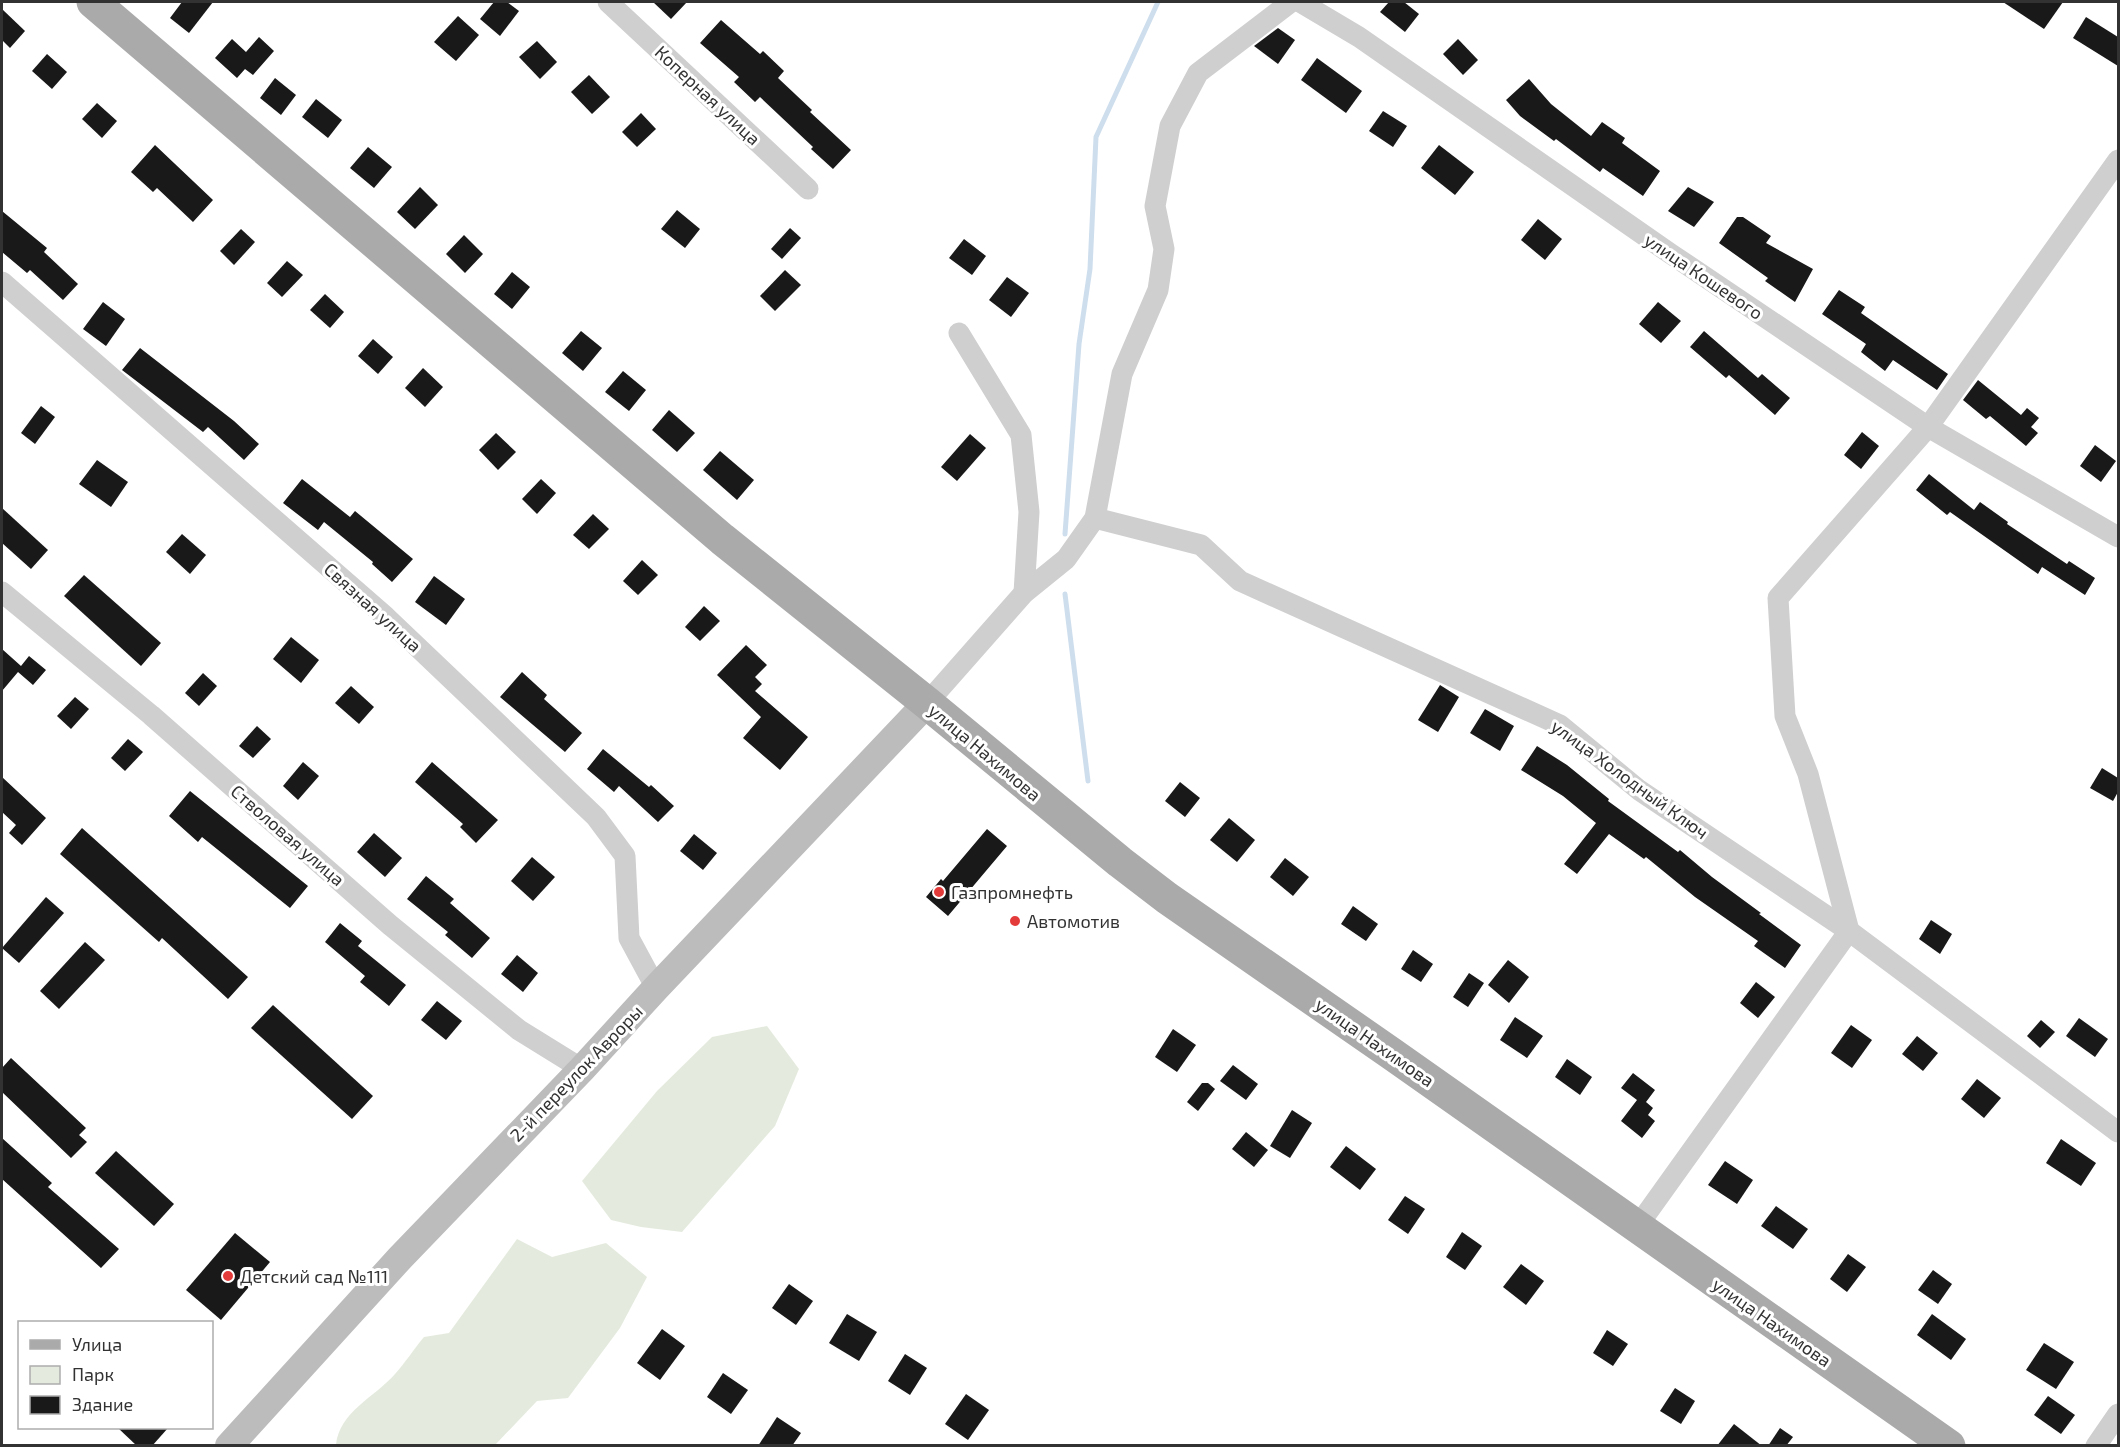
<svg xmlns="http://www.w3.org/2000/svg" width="2120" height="1447" font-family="'Exo 2',sans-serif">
<rect width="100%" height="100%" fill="#fff"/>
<g fill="#e4ebde">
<path d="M767,1026L799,1069L775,1126L682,1232L641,1227L611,1220L582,1181L657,1091L712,1037Z"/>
<path d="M517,1239L552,1257L606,1243L647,1277L620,1328L568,1398L537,1401L495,1445H336C339,1412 375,1397 395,1374C405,1363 414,1349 424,1337L449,1333Z"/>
</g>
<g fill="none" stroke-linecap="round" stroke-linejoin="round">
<g stroke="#cedeed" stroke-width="5">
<path d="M1065,534L1079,344L1090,269L1096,137L1158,2"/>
<path d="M1065,594L1088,781"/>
</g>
</g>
<g fill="#191919">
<path d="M182,2H213L189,33L170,18Z"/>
<path d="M494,2H507L519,11L500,36L480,19Z"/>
<path d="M653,2H687L671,19Z"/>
<path d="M1389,2H1404L1419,14L1405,32L1380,12Z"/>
<path d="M2003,2H2063L2044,29Z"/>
<path d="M2,9L25,31L10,48L2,40Z"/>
<path d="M458,16L479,35L456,61L434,42Z"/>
<path d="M2086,17L2118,37V66L2073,38Z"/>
<path d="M721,20L760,54L763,51L784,71L778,78L812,110L810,112L851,150L833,169L811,149L813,147L760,97L755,102L734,82L739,77L700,43Z"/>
<path d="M1278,28L1295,40L1278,64L1254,46Z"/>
<path d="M259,37L274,51L253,75L245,69L237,78L215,58L232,39L246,52Z"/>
<path d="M1458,39L1478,60L1463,75L1443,54Z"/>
<path d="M537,41L557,62L540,79L519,57Z"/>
<path d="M47,54L67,72L52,89L32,71Z"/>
<path d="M1317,58L1362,91L1346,113L1301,80Z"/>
<path d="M589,75L610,97L592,114L571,92Z"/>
<path d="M275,78L296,95L281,115L260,98Z"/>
<path d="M1529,79L1551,104L1591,136L1602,122L1625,138L1622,143L1660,171L1643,196L1603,168L1600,172L1556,139L1554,141L1520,116L1506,100Z"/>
<path d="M316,99L342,120L328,138L302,117Z"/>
<path d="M97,103L117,121L102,138L82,119Z"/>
<path d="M1383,111L1407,126L1393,147L1369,131Z"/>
<path d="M641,113L656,129L637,147L622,132Z"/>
<path d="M155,145L213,200L193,222L157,188L153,192L131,172Z"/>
<path d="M1439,145L1474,172L1455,195L1421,168Z"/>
<path d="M368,147L392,167L374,188L350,168Z"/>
<path d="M420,187L438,205L415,229L397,212Z"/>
<path d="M1688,187L1714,202L1694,227L1668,211Z"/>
<path d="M677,210L700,229L685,248L661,229Z"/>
<path d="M2,211L47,248L44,252L78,284L63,300L30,270L27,273L2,252Z"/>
<path d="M1737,217H1743L1771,236L1766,243L1813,269L1795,302L1765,281L1768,278L1719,243Z"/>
<path d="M1538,219L1562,239L1545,260L1521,240Z"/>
<path d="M790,228L801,238L782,259L771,249Z"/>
<path d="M241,229L255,242L234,265L220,251Z"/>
<path d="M464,235L483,254L465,273L446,254Z"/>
<path d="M964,239L986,256L972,275L949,258Z"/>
<path d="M287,261L303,275L282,297L267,283Z"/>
<path d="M785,270L801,285L775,311L760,296Z"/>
<path d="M512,272L530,287L512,309L494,294Z"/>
<path d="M1007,277L1029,293L1011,317L989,300Z"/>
<path d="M1839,290L1865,307L1861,313L1948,374L1937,390L1893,360L1885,371L1861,352L1866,344L1822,314Z"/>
<path d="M325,294L344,312L330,328L310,310Z"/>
<path d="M103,302L125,319L106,346L83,329Z"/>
<path d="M1658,302L1681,321L1661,343L1639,324Z"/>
<path d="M581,331L602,348L583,371L562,353Z"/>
<path d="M1704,331L1758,378L1762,374L1790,398L1775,415L1729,375L1726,378L1690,347Z"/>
<path d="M373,339L393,357L378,374L358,356Z"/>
<path d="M140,348L234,421L259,444L244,460L208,427L203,432L122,370Z"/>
<path d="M423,368L443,387L425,407L405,388Z"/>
<path d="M623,371L646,390L629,411L605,392Z"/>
<path d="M1978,380L2021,415L2027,408L2039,418L2031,427L2038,433L2026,446L1990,416L1986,419L1963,400Z"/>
<path d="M41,406L55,417L35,444L21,433Z"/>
<path d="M669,410L695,433L677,452L652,430Z"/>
<path d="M1862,432L1879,446L1861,469L1844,455Z"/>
<path d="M496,433L516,452L498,470L479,450Z"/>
<path d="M970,434L986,448L957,481L941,467Z"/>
<path d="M2095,445L2116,461L2101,482L2080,466Z"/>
<path d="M720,451L754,480L737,500L703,470Z"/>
<path d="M97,460L128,482L111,507L79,484Z"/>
<path d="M1929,474L1974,510L1980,502L2008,522L2007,524L2067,564L2069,561L2095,578L2085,595L2042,567L2038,574L1950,512L1947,515L1916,490Z"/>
<path d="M302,479L350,517L355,511L413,559L392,582L372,564L373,562L324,522L318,530L283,503Z"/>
<path d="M541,479L556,493L537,514L522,499Z"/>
<path d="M2,508L48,550L31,569L2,543Z"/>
<path d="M593,514L609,529L589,549L573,535Z"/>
<path d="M182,534L206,555L190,574L166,552Z"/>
<path d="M642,560L658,575L638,595L623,581Z"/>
<path d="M84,575L161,643L141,666L64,596Z"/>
<path d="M434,576L465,599L446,625L415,602Z"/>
<path d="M704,606L720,621L700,641L685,627Z"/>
<path d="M291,637L319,660L301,683L273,659Z"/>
<path d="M746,645L767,665L755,677L762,684L755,691L808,737L780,770L743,738L761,717L717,675Z"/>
<path d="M2,649L21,666L29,656L46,670L33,685L18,672L2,691Z"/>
<path d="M522,672L547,695L544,699L582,733L565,752L500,697Z"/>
<path d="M203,673L217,686L199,706L185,693Z"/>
<path d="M1440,685L1459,697L1438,732L1418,720Z"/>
<path d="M351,686L374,707L359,724L335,703Z"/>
<path d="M75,697L89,709L71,729L57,716Z"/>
<path d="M1485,709L1514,726L1500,751L1470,733Z"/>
<path d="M257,726L271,739L253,758L239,746Z"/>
<path d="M128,739L143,752L125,771L111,758Z"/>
<path d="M1537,746L1567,765L1609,799L1608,801L1678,852L1680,850L1712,877L1761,913L1759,914L1801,945L1785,968L1754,946L1758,941L1695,897L1646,857L1644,859L1609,834L1577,874L1564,864L1596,823L1563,796L1521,770Z"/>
<path d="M603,749L649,787L651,785L674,806L658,822L619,786L614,792L587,769Z"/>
<path d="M303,762L319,776L298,800L283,786Z"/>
<path d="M432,762L498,820L476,843L460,827L463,824L415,782Z"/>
<path d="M2102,768L2118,778V792L2113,801L2090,788Z"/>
<path d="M2,777L46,818L22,845L9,833L16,825L2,812Z"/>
<path d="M1180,782L1200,798L1185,817L1165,801Z"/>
<path d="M190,791L308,886L290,908L202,837L198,842L169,816Z"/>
<path d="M1229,818L1255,840L1237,862L1210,840Z"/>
<path d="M82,828L248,977L228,999L162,938L159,942L60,854Z"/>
<path d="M987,829L1007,846L948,916L926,897L941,879L943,881Z"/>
<path d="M374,833L402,858L385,877L357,852Z"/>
<path d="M694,834L717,853L703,870L680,851Z"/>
<path d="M532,857L555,877L533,901L511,881Z"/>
<path d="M1285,858L1309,877L1293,896L1270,877Z"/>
<path d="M426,876L454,899L450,903L490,938L472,958L445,935L448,932L407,899Z"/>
<path d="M46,897L64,913L19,963L2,948Z"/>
<path d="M1353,906L1378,924L1366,941L1341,924Z"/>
<path d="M1931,920L1952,934L1940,954L1919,939Z"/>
<path d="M340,923L362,941L358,946L406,985L389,1006L360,982L365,976L325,942Z"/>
<path d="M85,942L105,960L59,1009L40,991Z"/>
<path d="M1413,950L1433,964L1421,982L1401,969Z"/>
<path d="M517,955L538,973L523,992L501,974Z"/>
<path d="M1508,960L1529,977L1509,1003L1488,985Z"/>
<path d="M1469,973L1484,983L1468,1007L1453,997Z"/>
<path d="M1756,982L1775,997L1758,1018L1740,1003Z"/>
<path d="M437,1001L462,1021L446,1040L421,1020Z"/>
<path d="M273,1005L373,1096L352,1119L251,1028Z"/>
<path d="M1515,1017L1543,1036L1527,1058L1500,1040Z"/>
<path d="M2079,1018L2108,1039L2095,1057L2066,1036Z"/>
<path d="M2041,1020L2055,1032L2040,1048L2027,1036Z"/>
<path d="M1851,1025L1872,1040L1852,1068L1831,1053Z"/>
<path d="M1173,1029L1196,1045L1177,1072L1155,1057Z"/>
<path d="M1917,1036L1938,1053L1923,1071L1902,1054Z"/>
<path d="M11,1058L86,1128L79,1135L87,1142L71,1158L2,1092V1068Z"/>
<path d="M1567,1059L1592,1077L1580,1095L1555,1077Z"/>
<path d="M1233,1065L1258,1084L1246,1100L1220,1081Z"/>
<path d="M1633,1073L1655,1090L1646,1102L1653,1108L1648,1115L1655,1121L1642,1138L1621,1121L1637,1100L1621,1088Z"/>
<path d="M1977,1079L2001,1098L1984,1118L1961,1099Z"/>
<path d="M1202,1083H1208L1215,1089L1198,1111L1187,1102Z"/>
<path d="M1292,1110L1312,1123L1290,1158L1270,1146Z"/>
<path d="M1246,1132L1268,1150L1254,1167L1232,1149Z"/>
<path d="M2,1138L52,1183L48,1187L119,1249L101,1268L2,1179Z"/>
<path d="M2061,1139L2096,1163L2081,1186L2046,1163Z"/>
<path d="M1346,1146L1376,1169L1360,1190L1330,1167Z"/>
<path d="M116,1151L174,1204L154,1226L95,1173Z"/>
<path d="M1725,1161L1753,1180L1737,1204L1708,1185Z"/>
<path d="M1405,1196L1425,1209L1408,1234L1388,1220Z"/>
<path d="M1776,1206L1808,1229L1793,1249L1761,1226Z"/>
<path d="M1462,1232L1482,1246L1465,1270L1446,1257Z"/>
<path d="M235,1233L270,1262L221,1320L186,1290Z"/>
<path d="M1848,1254L1866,1267L1847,1292L1830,1279Z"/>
<path d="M1521,1264L1544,1281L1526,1305L1503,1287Z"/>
<path d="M1933,1270L1952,1284L1938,1304L1918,1290Z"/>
<path d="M789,1284L813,1301L796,1325L772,1308Z"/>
<path d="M847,1314L877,1332L859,1361L829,1343Z"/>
<path d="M1932,1314L1966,1339L1951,1360L1917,1335Z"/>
<path d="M662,1329L685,1346L660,1380L637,1363Z"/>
<path d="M1607,1330L1628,1344L1613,1366L1593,1353Z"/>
<path d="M2044,1343L2074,1362L2056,1389L2026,1370Z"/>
<path d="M905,1354L927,1368L910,1395L888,1381Z"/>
<path d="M723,1373L748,1390L731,1414L707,1397Z"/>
<path d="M1675,1388L1695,1401L1681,1424L1660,1411Z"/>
<path d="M966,1394L989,1410L968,1440L945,1424Z"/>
<path d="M2048,1396L2075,1415L2061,1434L2034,1415Z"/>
<path d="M777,1417L801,1433L792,1446H758Z"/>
<path d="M1734,1424L1762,1446H1717Z"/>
<path d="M118,1428H168L152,1446H137Z"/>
<path d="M1780,1428L1793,1437L1786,1446H1768Z"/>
</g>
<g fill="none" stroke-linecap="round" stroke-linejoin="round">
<g stroke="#cfcfcf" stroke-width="21">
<path d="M608,2L808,189"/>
<path d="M1300,2L1359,37L1671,254L1928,427L2118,537"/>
<path d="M2,282L386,617L596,817L625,856L629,938L656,988"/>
<path d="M959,333L1021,435L1029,512L1024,593"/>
<path d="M1095,518L1201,545L1240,581L1560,725L1639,790L1849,931L2118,1132"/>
<path d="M2,592L151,715L390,925L519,1030L582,1069"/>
<path d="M927,703L1024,593L1066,559L1095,518L1122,374L1158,290L1164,249L1155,206L1170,126L1198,73L1291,2"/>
<path d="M1637,1227L1849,931L1808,774L1785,716L1778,598L1928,427L2118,160"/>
<path d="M2096,1446L2118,1414"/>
</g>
<path stroke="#bcbcbc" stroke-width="28" d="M229,1446L400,1258L582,1069L656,988L927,703"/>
<path stroke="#aaa" stroke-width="33" d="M93,2L722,539L927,703L1120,862L1167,898L1392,1054L1949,1446"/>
</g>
<g fill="#e33b3a" stroke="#fff" stroke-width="2">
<circle cx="939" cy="892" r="6"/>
<circle cx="1015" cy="921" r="6"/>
<circle cx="228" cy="1276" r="6"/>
</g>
<g text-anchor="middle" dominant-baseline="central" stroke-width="6" stroke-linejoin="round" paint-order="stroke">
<g font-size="18" fill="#323232" stroke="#fff">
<text transform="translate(708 95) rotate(43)">Коперная улица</text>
<text transform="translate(1704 276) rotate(34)">улица Кошевого</text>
<text transform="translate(373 607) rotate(42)">Связная улица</text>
<text transform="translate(985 752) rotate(40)">улица Нахимова</text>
<text transform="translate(1630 779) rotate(36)">улица Холодный Ключ</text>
<text transform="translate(288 835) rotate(41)">Стволовая улица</text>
<text transform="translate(1375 1042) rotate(35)">улица Нахимова</text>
<text transform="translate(576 1073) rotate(-46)">2-й переулок Авроры</text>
<text transform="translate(1772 1322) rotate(35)">улица Нахимова</text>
</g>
<g font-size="18" fill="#323232" stroke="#fff" text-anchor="start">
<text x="951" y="892">Газпромнефть</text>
<text x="1027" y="921">Автомотив</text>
<text x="240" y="1276">Детский сад №111</text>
</g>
</g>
<rect width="2120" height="1447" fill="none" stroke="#323232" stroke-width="6"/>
<rect x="18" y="1321" width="195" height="108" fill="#ffffff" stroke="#adadad" stroke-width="1.5"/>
<rect x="30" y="1340" width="30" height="9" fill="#aaaaaa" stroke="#adadad" stroke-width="1.5"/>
<text x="72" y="1351" font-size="18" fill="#323232">Улица</text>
<rect x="30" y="1366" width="30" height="18" fill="#e4ebde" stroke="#adadad" stroke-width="1.5"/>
<text x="72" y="1381" font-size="18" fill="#323232">Парк</text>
<rect x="30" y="1396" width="30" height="18" fill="#191919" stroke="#adadad" stroke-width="1.5"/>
<text x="72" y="1411" font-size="18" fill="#323232">Здание</text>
</svg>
